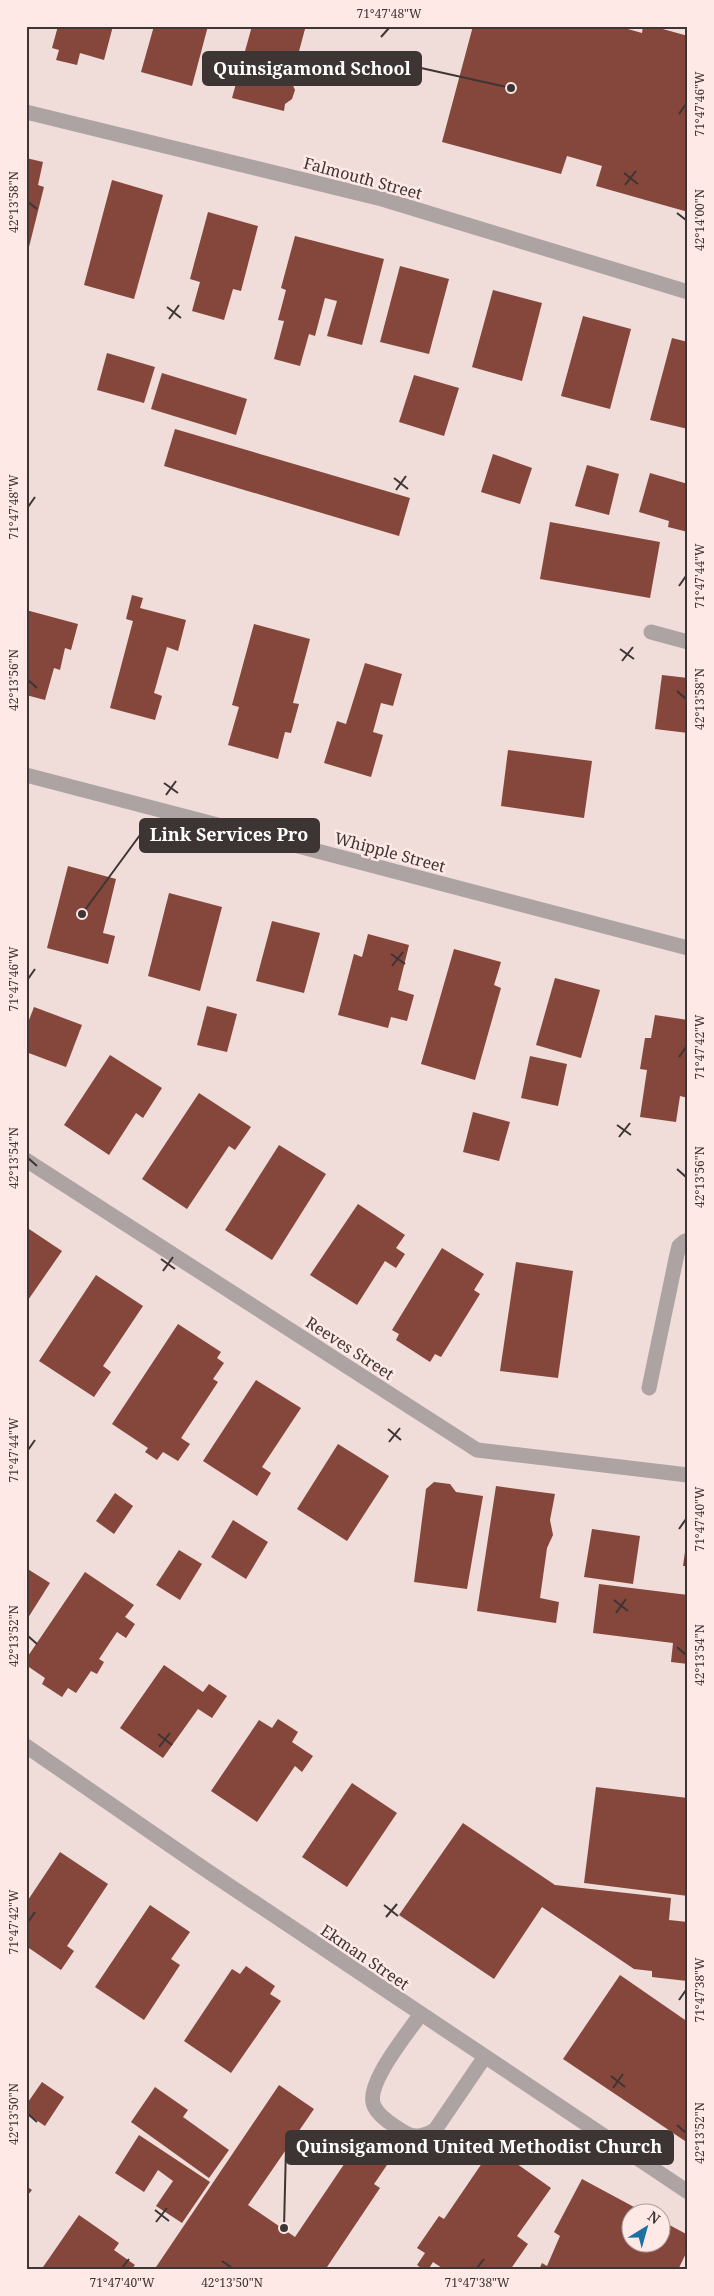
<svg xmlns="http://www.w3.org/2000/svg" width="714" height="2296" font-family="'Noto Serif',serif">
<rect width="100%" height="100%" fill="#f0dcd8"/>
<g fill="#85463c">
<path d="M58,26H113L104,60L80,53L77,65L56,60L59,50L52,48Z"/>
<path d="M154,26H208L192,86L141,72Z"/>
<path d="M252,26H296L305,29L291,81L295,90L292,99L285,104L284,111L232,98Z"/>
<path d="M473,26H617L642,33L643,26H652L688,36V212L596,186L602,166L567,156L561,174L442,142Z"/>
<path d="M26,158L43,162L38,185L44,187L27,255Z"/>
<path d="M112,180L163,195L134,299L84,285Z"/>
<path d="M208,212L258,226L241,291L233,289L224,320L192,311L200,282L190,279Z"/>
<path d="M295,236L384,259L362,345L327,336L337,301L325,298L315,336L309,334L300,366L274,359L284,321L278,320L286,290L281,288Z"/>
<path d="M400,266L449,279L429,354L380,342Z"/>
<path d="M493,290L542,303L522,381L472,367Z"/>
<path d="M583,316L631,329L610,409L561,396Z"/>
<path d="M672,338L688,342V429L650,420Z"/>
<path d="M107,353L155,367L144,403L97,390Z"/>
<path d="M162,373L247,399L236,435L151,409Z"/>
<path d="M414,375L459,388L444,436L399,422Z"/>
<path d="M175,429L410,498L399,536L164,466Z"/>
<path d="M493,454L532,468L520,504L481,492Z"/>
<path d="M587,465L619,474L609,515L575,506Z"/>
<path d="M650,473L688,484V532L668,527L669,521L639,512Z"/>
<path d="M550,522L660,542L650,598L540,579Z"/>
<path d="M132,595L143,598L140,608L186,620L178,651L167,647L154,693L162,696L155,720L110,708L133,621L126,619Z"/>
<path d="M26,610L78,624L71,650L65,648L60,670L54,668L45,700L26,695Z"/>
<path d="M254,624L310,639L293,703L299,704L291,733L285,732L278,759L228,745L239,707L232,705Z"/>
<path d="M365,663L402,674L393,706L381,703L373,732L383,735L371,777L324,763L337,721L346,724Z"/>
<path d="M662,675L688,678V733L655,729Z"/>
<path d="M508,750L592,761L584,818L501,806Z"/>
<path d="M68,866L116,879L103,933L115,936L108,964L47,948Z"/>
<path d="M169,893L222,907L200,991L148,976Z"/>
<path d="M272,921L320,933L304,993L256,981Z"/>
<path d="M368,934L409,945L398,990L414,995L407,1021L391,1017L388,1028L338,1015L354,954L362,957Z"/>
<path d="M454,949L501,962L494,985L501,988L475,1080L421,1064Z"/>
<path d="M555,978L600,990L581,1058L536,1045Z"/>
<path d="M207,1006L237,1014L227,1052L197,1045Z"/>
<path d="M34,1007L82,1025L66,1067L26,1052V1028Z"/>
<path d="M655,1015L688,1020V1098L680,1096L676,1122L640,1117L647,1070L640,1069L645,1038H651Z"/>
<path d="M110,1055L162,1088L143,1118L136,1113L109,1155L64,1125Z"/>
<path d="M530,1056L567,1064L558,1106L521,1098Z"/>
<path d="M199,1093L251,1127L235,1150L229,1146L187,1209L142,1179Z"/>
<path d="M473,1112L510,1122L499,1161L463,1152Z"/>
<path d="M279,1145L326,1174L272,1260L225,1230Z"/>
<path d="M358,1204L405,1235L396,1248L405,1254L396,1268L385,1261L357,1305L310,1275Z"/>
<path d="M26,1227L62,1251L26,1303Z"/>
<path d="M442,1248L484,1274L474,1290L480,1294L441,1357L435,1354L430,1362L396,1340L399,1334L392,1330Z"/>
<path d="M516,1262L573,1271L558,1378L500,1371Z"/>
<path d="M96,1275L143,1306L103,1366L111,1372L94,1397L39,1361Z"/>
<path d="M178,1324L221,1352L217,1358L224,1363L213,1379L218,1382L181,1438L190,1444L178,1461L163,1452L157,1460L145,1452L148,1448L112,1424Z"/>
<path d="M256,1380L301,1408L262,1467L271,1473L257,1496L203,1461Z"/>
<path d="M338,1444L389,1476L347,1541L297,1509Z"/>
<path d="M434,1482L450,1484L456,1492L483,1496L467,1589L414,1582L426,1489Z"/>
<path d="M496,1486L555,1494L550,1520L553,1535L547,1548L540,1598L559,1602L556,1623L477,1611Z"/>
<path d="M115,1493L133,1506L114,1534L96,1521Z"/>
<path d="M233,1520L268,1542L246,1579L211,1557Z"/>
<path d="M592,1529L640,1536L633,1584L584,1577Z"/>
<path d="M687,1538H688V1566H683Z"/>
<path d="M179,1550L202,1564L180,1600L156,1585Z"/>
<path d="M26,1568L50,1583L26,1621Z"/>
<path d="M85,1572L134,1605L125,1617L135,1624L126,1638L117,1632L99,1659L104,1662L97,1674L91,1671L76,1693L68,1688L62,1697L42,1684L45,1678L26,1665V1659Z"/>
<path d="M599,1584L688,1595V1664L671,1662L673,1643L593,1633Z"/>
<path d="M164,1665L203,1692L209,1684L227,1696L212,1718L198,1709L163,1758L120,1728Z"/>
<path d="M278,1719L298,1732L292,1742L313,1756L302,1772L295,1766L257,1822L211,1791L259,1720L272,1728Z"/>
<path d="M352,1783L397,1813L347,1887L302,1857Z"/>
<path d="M596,1787L688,1798V1896L584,1883Z"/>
<path d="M463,1823L555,1885L671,1898L669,1920L688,1922V1990L685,1989L687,1981L652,1977V1971L634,1969L542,1907L494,1979L399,1915Z"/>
<path d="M60,1852L108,1884L67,1946L74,1951L61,1970L26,1946V1903Z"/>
<path d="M150,1905L190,1932L171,1959L180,1965L144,2020L95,1987Z"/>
<path d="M246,1966L275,1986L270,1994L281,2001L231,2073L184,2041L232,1969L240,1974Z"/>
<path d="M620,1975L688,2022V2143L563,2059Z"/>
<path d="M42,2082L64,2097L45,2126L26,2113V2105Z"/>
<path d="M279,2085L314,2109L248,2205L295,2237L357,2145L387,2165L374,2184L380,2188L325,2270H154Z"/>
<path d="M155,2087L188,2110L183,2117L229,2150L209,2178L131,2122Z"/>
<path d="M139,2135L210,2182L182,2223L156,2206L173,2181L158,2170L144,2192L115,2173Z"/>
<path d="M493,2147L551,2188L517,2236L528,2244L510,2270H445L433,2262L428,2270H424L417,2265L425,2253L417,2248L439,2216L444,2219Z"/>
<path d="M582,2179L647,2214H632V2244H662V2221L688,2235V2249L678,2270H539L542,2263L547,2266L560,2236L554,2232Z"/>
<path d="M26,2186L32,2190L26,2197Z"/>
<path d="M79,2215L119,2243L114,2250L135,2265L131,2270H41Z"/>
</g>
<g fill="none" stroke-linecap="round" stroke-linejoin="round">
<g stroke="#aca3a2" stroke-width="15">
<path d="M651,632L688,642"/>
<path d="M649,1388L677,1254L679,1246L685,1241H688"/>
<path d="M420,2015C408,2033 364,2085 374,2106C378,2115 388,2122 396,2127C411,2138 419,2139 435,2130L484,2058"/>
</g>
<g stroke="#aca3a2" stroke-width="15">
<path d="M26,112L382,199L688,292"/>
<path d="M26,775L688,948"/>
<path d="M26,1160L477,1450L688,1475"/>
<path d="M26,1746L203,1868L688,2192"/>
</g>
</g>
<path fill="none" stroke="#3d3534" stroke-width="2" d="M381,37L389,28M679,114L686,104M624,173L638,184M625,185L636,171M28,202L37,209M677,213L686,220M167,307L181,318M169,319L179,305M394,478L408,489M396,490L406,476M28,507L35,497M679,586L686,576M620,649L634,659M622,661L633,647M28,680L37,688M677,691L686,699M164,783L178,793M166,795L176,781M391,954L405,964M392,966L403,952M28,979L35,969M679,1057L686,1047M617,1125L631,1135M619,1137L630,1123M28,1158L37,1166M677,1169L686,1177M161,1259L175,1269M163,1271L173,1257M388,1429L401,1440M389,1442L400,1428M28,1450L35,1440M679,1529L686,1519M614,1600L628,1611M616,1613L626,1599M28,1636L37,1644M677,1647L686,1655M158,1734L172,1745M159,1747L170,1733M384,1905L398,1916M386,1917L397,1904M28,1922L35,1912M679,2000L686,1990M611,2076L625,2087M613,2088L623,2074M28,2114L37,2122M677,2125L686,2133M155,2210L169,2221M156,2222L167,2208M222,2261L232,2268M122,2268L129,2259M477,2268L484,2259"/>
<g text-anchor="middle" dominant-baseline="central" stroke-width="5" stroke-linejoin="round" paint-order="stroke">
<g font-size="16" fill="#3d3534" stroke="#fee9e6">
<text transform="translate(363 178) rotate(15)">Falmouth Street</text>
<text transform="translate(390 852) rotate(15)">Whipple Street</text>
<text transform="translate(350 1348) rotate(33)">Reeves Street</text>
<text transform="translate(365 1957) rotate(34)">Ekman Street</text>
</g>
</g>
<path fill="none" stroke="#3d3534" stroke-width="2" d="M511 88L421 68M82 914L140 835M284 2228L286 2147"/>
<g fill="#3d3534" stroke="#fee9e6" stroke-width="2">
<circle cx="511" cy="88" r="5"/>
<circle cx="82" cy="914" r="5"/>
<circle cx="284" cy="2228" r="5"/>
</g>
<g fill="#3d3534" stroke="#3d3534" stroke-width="2">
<rect x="203" y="52" width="218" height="33" rx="5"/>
<rect x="140" y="819" width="179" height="33" rx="5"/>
<rect x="286" y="2131" width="387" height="33" rx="5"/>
</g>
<g font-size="18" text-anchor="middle" font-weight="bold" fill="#fff">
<text x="312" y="75">Quinsigamond School</text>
<text x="229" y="841">Link Services Pro</text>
<text x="479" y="2153">Quinsigamond United Methodist Church</text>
</g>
<rect width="714" height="2296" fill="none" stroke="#fee9e6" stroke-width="55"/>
<g transform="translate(646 2228) rotate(37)"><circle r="24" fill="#fee9e6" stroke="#b1a19f"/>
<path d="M0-4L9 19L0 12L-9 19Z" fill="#1c71a1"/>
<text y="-8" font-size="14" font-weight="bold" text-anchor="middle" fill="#3d3534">N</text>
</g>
<rect x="28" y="28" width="658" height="2240" fill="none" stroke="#3d3534" stroke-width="2"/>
<g font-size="12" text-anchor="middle" fill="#3d3534">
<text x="389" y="18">71°47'48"W</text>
<text transform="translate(700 104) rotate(-90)" y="4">71°47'46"W</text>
<text transform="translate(14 202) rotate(-90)" y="4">42°13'58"N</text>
<text transform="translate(700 220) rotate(-90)" y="4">42°14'00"N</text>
<text transform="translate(14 507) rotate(-90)" y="4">71°47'48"W</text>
<text transform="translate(700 576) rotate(-90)" y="4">71°47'44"W</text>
<text transform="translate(14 680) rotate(-90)" y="4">42°13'56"N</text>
<text transform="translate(700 699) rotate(-90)" y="4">42°13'58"N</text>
<text transform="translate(14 979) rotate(-90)" y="4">71°47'46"W</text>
<text transform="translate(700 1047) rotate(-90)" y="4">71°47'42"W</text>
<text transform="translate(14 1158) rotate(-90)" y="4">42°13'54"N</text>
<text transform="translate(700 1177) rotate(-90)" y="4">42°13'56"N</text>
<text transform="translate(14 1450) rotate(-90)" y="4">71°47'44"W</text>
<text transform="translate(700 1519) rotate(-90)" y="4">71°47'40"W</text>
<text transform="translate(14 1636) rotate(-90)" y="4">42°13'52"N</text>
<text transform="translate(700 1655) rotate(-90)" y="4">42°13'54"N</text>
<text transform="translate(14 1922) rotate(-90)" y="4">71°47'42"W</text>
<text transform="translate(700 1990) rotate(-90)" y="4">71°47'38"W</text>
<text transform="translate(14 2114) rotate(-90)" y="4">42°13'50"N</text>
<text transform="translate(700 2133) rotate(-90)" y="4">42°13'52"N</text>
<text x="122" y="2287">71°47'40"W</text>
<text x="232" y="2287">42°13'50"N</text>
<text x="477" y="2287">71°47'38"W</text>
</g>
</svg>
